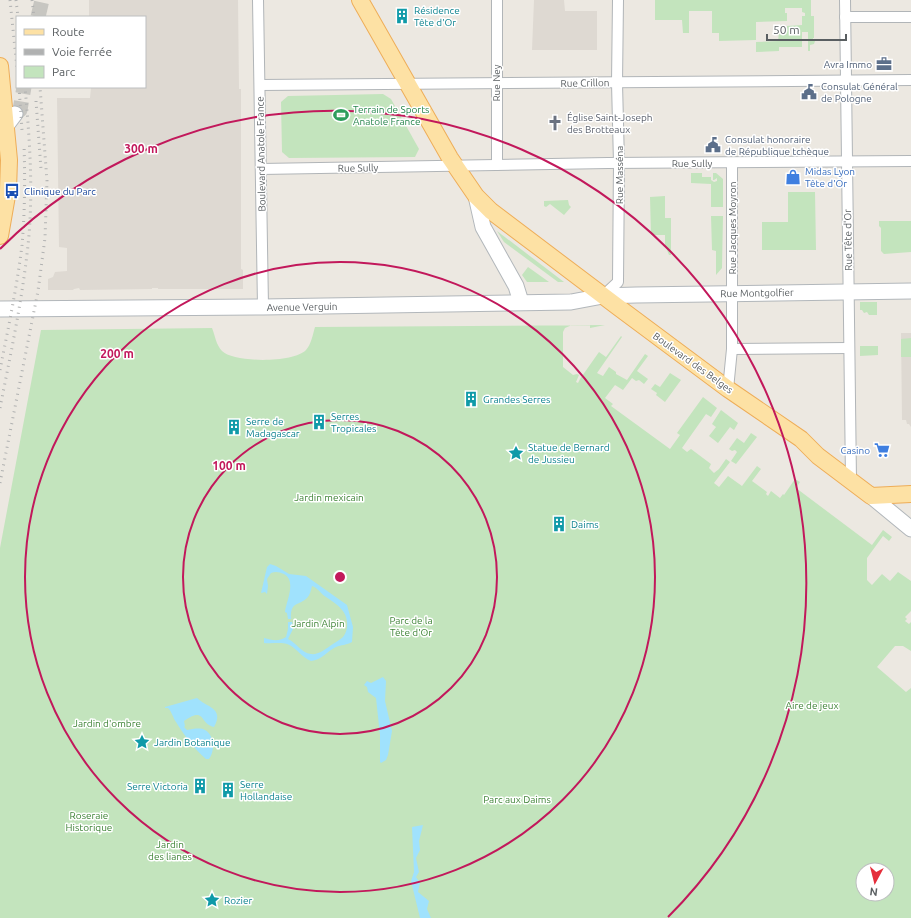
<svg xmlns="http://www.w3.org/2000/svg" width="911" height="918" font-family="Ubuntu,sans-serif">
<rect width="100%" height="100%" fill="#ece8e1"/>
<g fill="#ded9d2">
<path d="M89,0H238L239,89H241V269L243,270V289H158V288H152V289L80,290L79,288L74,289L73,290H48V279L53,277L55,272L67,271V248L59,247L57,98H90L91,88L90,87H145V17H89Z"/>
<path d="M534,0H564L565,11H597V50H532Z"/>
<path d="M901,333H911V427L909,424H907L906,420H902Z"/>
</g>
<g fill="#c3e4bd" fill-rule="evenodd">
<path d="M655,0H811V16H814V38H813V41H815L814,44L810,45V51H808V32H802V47H779V51L756,52V42L778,41L779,32H787V26L802,25V16H805V13L802,12V8H785V13H787V21L756,22V40L719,41V33H712V11H689V33H683L682,20H655Z"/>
<path d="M383,94L391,99L419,149L415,157L289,158L282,152L281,102L288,96Z"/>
<path d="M691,173H702V177H711V180L714,182L717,181V178L714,180H713V173H716L723,179V207H711V184L691,183Z"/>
<path d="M788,192H815L816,250H762V222H788Z"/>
<path d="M665,196V218H671V255H669L665,245V235H651L650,197Z"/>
<path d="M568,200L569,205L571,207L564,215L550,204L546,207L544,206V201Z"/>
<path d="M711,216H723L722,268L716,275V251L712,250Z"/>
<path d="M879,221H911V252L884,254L881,251V228L879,226Z"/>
<path d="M497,231L564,282H558L504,242Z"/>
<path d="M528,267L549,282H527L522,275Z"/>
<path d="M860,302H877V315H869L867,312L864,313L862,310H860Z"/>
<path d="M572,325L565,328L563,332V367L573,375L577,374L579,375L576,382L578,383L580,379L599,352L606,357L621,336L622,337L597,373L603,376L609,367L616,372V374L627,380L645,354L648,356L637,371L648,379L644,384L639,380L636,381L632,378L623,390L615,385L605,398L613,404L611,406L670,449L680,435L677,433L703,397L717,408L711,417L706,414L682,448L687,452L691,449L711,464L709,468L714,473L719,469L726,459L730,462L714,483L719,487L728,476L742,486L757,466L761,469L752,481L767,492L766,494L768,496L771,491L780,498L783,494L784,495L795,479L800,482L796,488L872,545L883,530L892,537L889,541L883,536L867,558V580L872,585L882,574L890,581L898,572L911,581V611L905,617L907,619L905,621L909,624L911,622V651L903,646H895L877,667L906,692L911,688V918H0V548L41,330L212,328C215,335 216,345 222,351C234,363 294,363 306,350C311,345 313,334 315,327L605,325L590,328V325ZM863,870H887V894H863Z"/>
<path d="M911,338V357H901V339Z"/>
<path d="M860,346H878V355L860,356Z"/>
<path d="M670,373L681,380L665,402L656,395L657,393L651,389L655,384L660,387Z"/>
<path d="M721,410L738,423L734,430L730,427L718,443L709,436L716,427L712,424Z"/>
<path d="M751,433L757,437L736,464L731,461L737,452L735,450L732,451L729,449L737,438L744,443Z"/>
</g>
<g fill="#a0e2fd">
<path d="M270,564L276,566L289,574L306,576L347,605L353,627L352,642C347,645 341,645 336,647C327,651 322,660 311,661C301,657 295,646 287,644C281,642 271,644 264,643V638C272,640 278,642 286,637L288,629V622H292L293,629L288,639C297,643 301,653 311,654C318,655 324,650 330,646C334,643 340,640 343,637C345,634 346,632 347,628C349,612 338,605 326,597C321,594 317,587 312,586C311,590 310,595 307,598C299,606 290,601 291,619H288L287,613L285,612C286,602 297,581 284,574C279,572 276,571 271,573L267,579L268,586L267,594L265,592L261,593L267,567Z"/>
<path d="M383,677L386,681L385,701L392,731L388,755L386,760L381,763L380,762V735L376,698L368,692L367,687L364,685L367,681L371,683Z"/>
<path d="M197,698C206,707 225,708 214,727C199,724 206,706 184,721L185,726L184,727L187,730C192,729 198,728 203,729C214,733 216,750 209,759H206C194,749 184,735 176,722C173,718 172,712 168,708H165V707Z"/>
<path d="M423,825L419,841L420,850L416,858L419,872L416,877L420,883L418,892L429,901L427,909L431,918H420L411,881L414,872L412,827Z"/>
</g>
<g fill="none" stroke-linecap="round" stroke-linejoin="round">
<g stroke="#c7c6c1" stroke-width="15" stroke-dasharray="15 8" stroke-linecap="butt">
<path d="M38,17L42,0"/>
<path d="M15,114L20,110L24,87"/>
</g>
<defs>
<g id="minor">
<path d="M258,0L263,307"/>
<path d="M845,0L851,480"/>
<path d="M845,17H911"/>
<path d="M260,85L911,80"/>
<path d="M497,165V0"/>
<path d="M261,169L608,163L911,161"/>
<path d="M603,296L618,282L619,163L617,83L618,0"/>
<path d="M732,349L849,348"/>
<path d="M728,389L732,349V163"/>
</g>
<g id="secondary">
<path d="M6,126L15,114"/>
<path d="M476,196L483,227L516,286L521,302"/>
<path d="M0,309L263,307L571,302L603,296L636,295L911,291"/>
<path d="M871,496L911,529"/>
</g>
<g id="primary">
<path d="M360,0L450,158L476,196L491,211L618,307L728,389L801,439L818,456L871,496L911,494"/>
<path d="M0,66L9,160L8,190L0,236"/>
</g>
</defs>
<use href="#minor" stroke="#b1b5b8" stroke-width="12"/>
<use href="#secondary" stroke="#b2b7bb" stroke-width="17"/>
<use href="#primary" stroke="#eead58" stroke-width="18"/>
<use href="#minor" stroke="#fff" stroke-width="10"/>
<use href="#secondary" stroke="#fff" stroke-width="15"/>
<use href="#primary" stroke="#fde1a4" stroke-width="16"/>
<g stroke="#b0b1b1" stroke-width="3" stroke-dasharray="1 5" stroke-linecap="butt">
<path d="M10,0L17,68"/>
<path d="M16,0L18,17"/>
<path d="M32,0L34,17"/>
<path d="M19,87L22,130"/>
<path d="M36,101L41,169"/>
<path d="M0,370C8,329 17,287 22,245C25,211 25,178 24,144"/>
<path d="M0,408C10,357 21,306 27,254C34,199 30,143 25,87"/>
<path d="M0,483L38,291L45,238L47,181L40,87"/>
</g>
</g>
<g fill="none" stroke="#c2185b" stroke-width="2">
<circle cx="340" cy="577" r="157"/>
<circle cx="340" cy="577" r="315"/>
<path d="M0 249A472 472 0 1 1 668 917"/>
</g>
<defs>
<symbol id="building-bare" viewBox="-9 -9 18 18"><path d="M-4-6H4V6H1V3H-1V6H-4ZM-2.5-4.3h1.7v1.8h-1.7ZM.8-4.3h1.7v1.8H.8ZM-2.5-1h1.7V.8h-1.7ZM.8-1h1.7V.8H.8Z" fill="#0f9aa8" stroke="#fff" stroke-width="2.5" paint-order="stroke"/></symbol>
<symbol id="office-bare" viewBox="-9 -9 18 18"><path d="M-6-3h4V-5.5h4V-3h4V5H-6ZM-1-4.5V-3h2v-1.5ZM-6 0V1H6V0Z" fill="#5c6f8a" stroke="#fff" stroke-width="2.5" paint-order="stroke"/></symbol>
<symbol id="civic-bare" viewBox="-9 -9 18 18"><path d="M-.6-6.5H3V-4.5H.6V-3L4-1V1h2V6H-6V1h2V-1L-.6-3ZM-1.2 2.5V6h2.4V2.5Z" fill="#5c6f8a" stroke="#fff" stroke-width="2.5" paint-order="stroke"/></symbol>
<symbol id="stadium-bare" viewBox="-9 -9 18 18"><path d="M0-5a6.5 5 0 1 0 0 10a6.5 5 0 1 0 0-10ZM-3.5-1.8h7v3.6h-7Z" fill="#2e9e5b" stroke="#fff" stroke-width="2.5" paint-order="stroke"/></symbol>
<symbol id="church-bare" viewBox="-9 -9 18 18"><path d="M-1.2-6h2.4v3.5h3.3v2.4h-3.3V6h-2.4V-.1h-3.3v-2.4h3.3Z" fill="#6b7280" stroke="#fff" stroke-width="2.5" paint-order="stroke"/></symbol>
<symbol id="shop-bare" viewBox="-9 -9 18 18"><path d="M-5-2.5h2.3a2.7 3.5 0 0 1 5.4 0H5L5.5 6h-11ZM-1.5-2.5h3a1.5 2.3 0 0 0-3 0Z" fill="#3f7fe0" stroke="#fff" stroke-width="2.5" paint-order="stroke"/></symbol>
<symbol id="bus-bare" viewBox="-9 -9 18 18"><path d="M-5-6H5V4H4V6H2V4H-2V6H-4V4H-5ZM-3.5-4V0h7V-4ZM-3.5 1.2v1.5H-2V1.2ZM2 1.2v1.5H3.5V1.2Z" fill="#1a4fb4" stroke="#fff" stroke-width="2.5" paint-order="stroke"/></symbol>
<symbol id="supermarket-bare" viewBox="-9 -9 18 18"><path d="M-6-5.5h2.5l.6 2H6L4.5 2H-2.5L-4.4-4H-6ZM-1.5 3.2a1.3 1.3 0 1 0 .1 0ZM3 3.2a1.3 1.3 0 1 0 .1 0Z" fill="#3f7fe0" stroke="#fff" stroke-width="2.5" paint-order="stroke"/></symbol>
<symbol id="sight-bare" viewBox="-9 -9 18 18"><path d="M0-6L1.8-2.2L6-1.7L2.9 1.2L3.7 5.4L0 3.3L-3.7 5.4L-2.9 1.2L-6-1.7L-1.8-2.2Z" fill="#0f9aa8" stroke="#fff" stroke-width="2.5" paint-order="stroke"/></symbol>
</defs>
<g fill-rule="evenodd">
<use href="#building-bare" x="391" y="5" width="22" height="22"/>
<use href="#office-bare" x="873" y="53" width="22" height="22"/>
<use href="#civic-bare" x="798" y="81" width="22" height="22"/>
<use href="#stadium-bare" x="330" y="104" width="22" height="22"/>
<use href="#church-bare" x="544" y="112" width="22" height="22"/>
<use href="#civic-bare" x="702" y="134" width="22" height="22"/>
<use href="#shop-bare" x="782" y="166" width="22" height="22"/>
<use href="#bus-bare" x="1" y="180" width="22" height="22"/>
<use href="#building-bare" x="460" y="388" width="22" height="22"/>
<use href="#building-bare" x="308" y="411" width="22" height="22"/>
<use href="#building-bare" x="223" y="416" width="22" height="22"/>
<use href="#supermarket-bare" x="871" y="439" width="22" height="22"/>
<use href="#sight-bare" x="505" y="442" width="22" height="22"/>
<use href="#building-bare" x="548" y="513" width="22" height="22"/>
<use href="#sight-bare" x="131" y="731" width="22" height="22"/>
<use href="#building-bare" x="189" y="775" width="22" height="22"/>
<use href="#building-bare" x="217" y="779" width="22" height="22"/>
<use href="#sight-bare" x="201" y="889" width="22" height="22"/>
</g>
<g text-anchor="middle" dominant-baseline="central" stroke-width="3" stroke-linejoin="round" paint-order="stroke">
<g font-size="10" fill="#0d838f" stroke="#fff" text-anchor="start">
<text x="414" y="10">Résidence<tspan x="414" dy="12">Tête d'Or</tspan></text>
<text x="483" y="399">Grandes Serres</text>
<text x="331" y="416">Serres<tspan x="331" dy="12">Tropicales</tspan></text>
<text x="246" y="421">Serre de<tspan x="246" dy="12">Madagascar</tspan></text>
<text x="528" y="447">Statue de Bernard<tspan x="528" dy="12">de Jussieu</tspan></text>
<text x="571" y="524">Daims</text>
<text x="154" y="742">Jardin Botanique</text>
<text x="240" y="784">Serre<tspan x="240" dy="12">Hollandaise</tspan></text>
<text x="188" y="786" text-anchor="end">Serre Victoria</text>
<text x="224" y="900">Rozier</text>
</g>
<g font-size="10" fill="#4e5e75" stroke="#fff" text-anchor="start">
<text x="872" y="64" text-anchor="end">Avra Immo</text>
<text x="821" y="86">Consulat Général<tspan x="821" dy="12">de Pologne</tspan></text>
<text x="725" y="139">Consulat honoraire<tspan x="725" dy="12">de République tchèque</tspan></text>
</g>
<g font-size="10" fill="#595e61" stroke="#fff">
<text transform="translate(496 83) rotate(-90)">Rue Ney</text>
<text transform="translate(585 83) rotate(-1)">Rue Crillon</text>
<text transform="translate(261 154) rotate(-91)">Boulevard Anatole France</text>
<text x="692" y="163">Rue Sully</text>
<text transform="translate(358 168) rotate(-1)">Rue Sully</text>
<text transform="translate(619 175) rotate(-90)">Rue Masséna</text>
<text transform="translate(732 228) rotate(-90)">Rue Jacques Moyron</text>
<text transform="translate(848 240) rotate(-91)">Rue Tête d'Or</text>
<text transform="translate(757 293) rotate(-1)">Rue Montgolfier</text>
<text transform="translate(302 307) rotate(-1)">Avenue Verguin</text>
<text transform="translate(693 363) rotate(36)">Boulevard des Belges</text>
</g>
<g font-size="10" fill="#27864d" stroke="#fff" text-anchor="start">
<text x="353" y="109">Terrain de Sports<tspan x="353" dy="12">Anatole France</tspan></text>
</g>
<g font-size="10" fill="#5b616d" stroke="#fff" text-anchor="start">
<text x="567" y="117">Église Saint-Joseph<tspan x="567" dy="12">des Brotteaux</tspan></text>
</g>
<g font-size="10" fill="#366cbe" stroke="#fff" text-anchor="start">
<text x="805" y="171">Midas Lyon<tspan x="805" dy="12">Tête d'Or</tspan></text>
<text x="870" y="450" text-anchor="end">Casino</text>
</g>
<g font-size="10" fill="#164399" stroke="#fff" text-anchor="start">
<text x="24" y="191">Clinique du Parc</text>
</g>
<g font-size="10" fill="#3e8336" stroke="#fff">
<text x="329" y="497">Jardin mexicain</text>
<text x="411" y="620">Parc de la<tspan x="411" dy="12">Tête d'Or</tspan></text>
<text x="318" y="623">Jardin Alpin</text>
<text x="812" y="705">Aire de jeux</text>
<text x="107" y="723">Jardin d'ombre</text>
<text x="517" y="799">Parc aux Daims</text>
<text x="89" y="815">Roseraie<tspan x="89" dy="12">Historique</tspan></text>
<text x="170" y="844">Jardin<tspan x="170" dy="12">des lianes</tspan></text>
</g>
</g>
<circle cx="340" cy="577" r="6" fill="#c2185b" stroke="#fff" stroke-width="2"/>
<g font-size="12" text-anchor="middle" font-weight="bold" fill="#c2185b" stroke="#fff" stroke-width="3" stroke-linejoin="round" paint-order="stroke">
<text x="141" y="153">300 m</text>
<text x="117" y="358">200 m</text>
<text x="229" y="470">100 m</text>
</g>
<rect x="16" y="16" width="130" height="72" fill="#ffffff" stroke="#bdbfc0"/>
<rect x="24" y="29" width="20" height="6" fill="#fde1a4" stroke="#bdbfc0"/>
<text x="52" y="36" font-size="12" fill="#595e61">Route</text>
<rect x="24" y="49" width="20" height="6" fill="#b0b1b1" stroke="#bdbfc0"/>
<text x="52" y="56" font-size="12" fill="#595e61">Voie ferrée</text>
<rect x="24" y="66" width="20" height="12" fill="#c3e4bd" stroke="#bdbfc0"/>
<text x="52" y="76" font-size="12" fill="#595e61">Parc</text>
<g transform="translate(875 882) rotate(187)"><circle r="19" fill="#ffffff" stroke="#bdbfc0"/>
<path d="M0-3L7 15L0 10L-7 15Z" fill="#e52e3b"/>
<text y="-6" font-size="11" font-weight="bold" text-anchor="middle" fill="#595e61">N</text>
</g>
<path d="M767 34v6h79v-6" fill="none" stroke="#595e61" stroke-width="2"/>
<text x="773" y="34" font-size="12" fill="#595e61" stroke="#ffffff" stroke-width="3" paint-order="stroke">50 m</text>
</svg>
